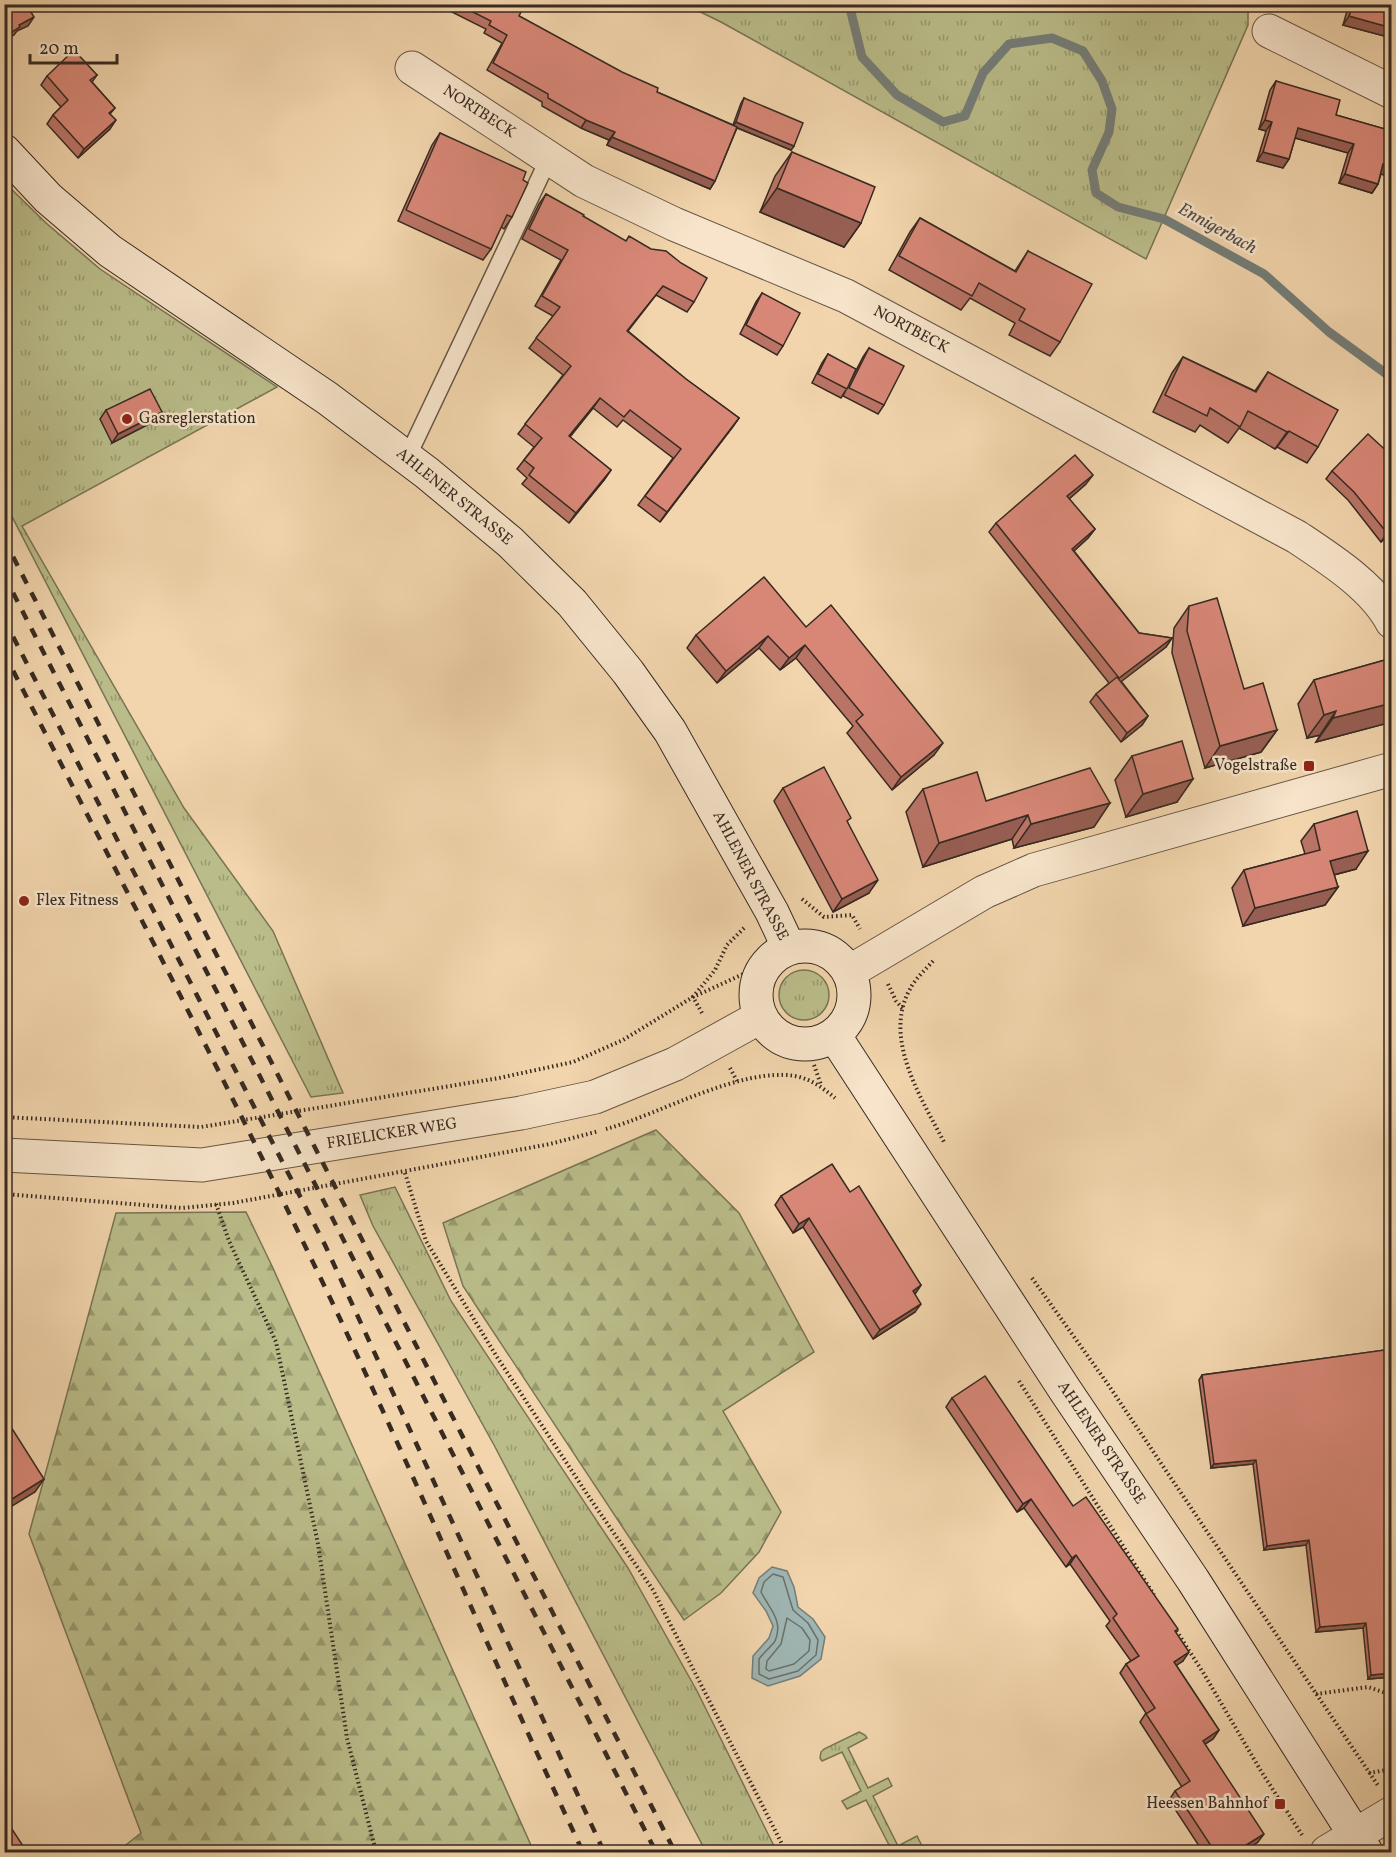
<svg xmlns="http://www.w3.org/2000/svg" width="1396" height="1857" font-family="Vollkorn,serif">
<defs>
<pattern id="grass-tufts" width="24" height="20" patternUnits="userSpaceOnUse" patternTransform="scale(1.5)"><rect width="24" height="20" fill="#babd8a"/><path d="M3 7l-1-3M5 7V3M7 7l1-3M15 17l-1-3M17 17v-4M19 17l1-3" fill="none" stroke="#989a70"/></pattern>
<pattern id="forest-firs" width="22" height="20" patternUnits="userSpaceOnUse" patternTransform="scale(1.5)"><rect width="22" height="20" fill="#babd8a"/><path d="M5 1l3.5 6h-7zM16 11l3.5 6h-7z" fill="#989a70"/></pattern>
</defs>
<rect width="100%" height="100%" fill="#f2d5ad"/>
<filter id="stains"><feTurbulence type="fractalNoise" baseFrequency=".00333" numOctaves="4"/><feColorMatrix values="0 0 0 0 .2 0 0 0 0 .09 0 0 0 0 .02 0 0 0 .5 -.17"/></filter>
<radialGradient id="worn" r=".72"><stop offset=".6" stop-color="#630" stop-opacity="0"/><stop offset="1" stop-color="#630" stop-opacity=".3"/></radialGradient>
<g fill="url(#grass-tufts)" stroke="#787456" stroke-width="1.5">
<path d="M1248,5V25L1146,259L721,22L686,5Z"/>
<path d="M4,182L46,223L100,269L277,387L22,526L184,808L273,931L343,1093L311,1097L5,503Z"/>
<circle cx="804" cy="995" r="25"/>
<path d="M395,1187L451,1301L628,1568L697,1691L777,1852H706L494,1445L373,1226L360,1195Z"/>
<path d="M859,1732L865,1735L867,1738L848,1748L868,1788L888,1778L892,1786L873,1796L898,1846L917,1836L922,1846L908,1852H886L891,1849L866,1800L847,1809L842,1801L861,1791L842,1752L822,1761L820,1758L821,1752L824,1749Z"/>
</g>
<g fill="url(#forest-firs)" stroke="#787456" stroke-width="1.5">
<path d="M656,1130L739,1213L814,1352L723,1411L781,1512L759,1552L721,1593L684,1620L463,1286L443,1223Z"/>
<path d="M246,1212L272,1266L534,1852H117L141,1833L29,1534L116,1213Z"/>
</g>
<path fill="#9fb6b4" stroke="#757e79" stroke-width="1.5" d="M772,1567L787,1571L794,1587L798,1607L813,1619L825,1637L821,1659L800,1676L768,1686L752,1678L753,1656L769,1638L773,1626L766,1611L753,1593L759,1578Z"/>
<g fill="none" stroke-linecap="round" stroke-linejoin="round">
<g stroke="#6b706a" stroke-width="1.5">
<path d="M773,1574L783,1577L793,1610L808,1623L818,1640L816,1655L798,1671L769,1679L759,1674V1659C763,1653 771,1647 775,1641C784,1621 769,1608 761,1592L764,1582Z"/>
<path d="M787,1618L802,1628L810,1640L809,1651L794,1664L769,1671L766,1669L767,1661L781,1644Z"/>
</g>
<path stroke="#757e79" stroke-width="9" d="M849,4L862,57L897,95L943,122L965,116L983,73L1009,44L1052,38L1083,51L1102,81L1112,109L1109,132L1092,170L1096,193L1118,207L1164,219L1264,274L1329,332L1392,378"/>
<defs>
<path id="service" d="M407,458L549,158"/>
<g id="minor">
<path d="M1269,31L1392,92"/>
<path d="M412,68L584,181L674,224L846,296L1297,537C1330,559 1374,587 1392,622"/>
<path d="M4,1155L202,1165L521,1113L595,1097L675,1064L760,1017"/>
<path d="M1327,1852L1392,1813"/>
</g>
<path id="tertiary" d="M849,972L984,892L1034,870L1392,769"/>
<g id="secondary">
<path d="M4,151L48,198L110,251L327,398L427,473L510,542L572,603L628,672L670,731L772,912L789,948"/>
<circle cx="805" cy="995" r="49"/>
<path d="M834,1035L1065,1390L1193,1580L1366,1852"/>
</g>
</defs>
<use href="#service" stroke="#654" stroke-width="19"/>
<use href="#minor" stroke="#654" stroke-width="35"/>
<use href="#tertiary" stroke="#654" stroke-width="35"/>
<use href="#secondary" stroke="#372a21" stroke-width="35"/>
<g stroke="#372a21" stroke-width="4" stroke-dasharray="1.5 3" stroke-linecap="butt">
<path d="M802,899L824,917L852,915L860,929"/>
<path d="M933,961C926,969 915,979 910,989C882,1039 922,1099 945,1144"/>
<path d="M888,984L896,1001L903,1009"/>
<path d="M855,1001L863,1019"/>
<path d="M702,1013L693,997L715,970L727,945L745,927"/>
<path d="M814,1065L821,1085"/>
<path d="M730,1068L737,1081"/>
<path d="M4,1117L201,1127L499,1078L573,1062L623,1040L693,997L763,965"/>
<path d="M606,1129C660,1114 741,1067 795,1076C811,1079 823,1088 835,1098"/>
<path d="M405,1173L426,1241L497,1357L587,1494L653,1590L786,1852"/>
<path d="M4,1194L182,1208L233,1203L550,1144L599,1131"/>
<path d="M216,1204L229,1241L276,1342L318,1544L347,1738L376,1852"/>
<path d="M1032,1278L1107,1383L1379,1787"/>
<path d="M1019,1381L1154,1595"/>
<path d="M1174,1627L1204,1674L1261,1771L1302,1835"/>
<path d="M1316,1694L1368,1687L1392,1695"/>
<path d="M1369,1773L1392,1769"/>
</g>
<use href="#service" stroke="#f7e4ca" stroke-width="16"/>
<use href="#minor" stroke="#f7e4ca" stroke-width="33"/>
<use href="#tertiary" stroke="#f7e4ca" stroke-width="33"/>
<use href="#secondary" stroke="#f7e4ca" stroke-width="33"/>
<g stroke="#372a21" stroke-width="4.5" stroke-dasharray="10 10" stroke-linecap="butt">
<path d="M4,539L675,1852"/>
<path d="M4,575L656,1852"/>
<path d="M4,619L325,1245L604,1852"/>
<path d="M4,653C106,852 210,1049 307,1250C404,1449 489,1653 583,1852"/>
</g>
</g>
<g fill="#ba7466" stroke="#372a21" stroke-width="1.5">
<path d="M436,4H520L519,16L657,92L733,125L741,103L744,98L794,146L791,150L737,128L715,181L710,189L607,145L609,140L581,128L542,106V102L487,70L502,43L484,33L486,29Z"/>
<path d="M1349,4H1392V38L1343,25Z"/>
<path d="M97,75L92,82L115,108L110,114V129L78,158L47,124L53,115L61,107L41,85L47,76Z"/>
<path d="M1276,81L1336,115L1392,131V177L1381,174L1378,184L1372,193L1339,183L1348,153L1295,138L1289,159L1283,168L1257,161L1266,131L1259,129L1270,90Z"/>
<path d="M440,133L523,180L512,217L504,229L501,227L491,249L483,260L398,221L432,145Z"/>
<path d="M792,152L861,223L844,247L760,212L775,176Z"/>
<path d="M546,194L583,216L694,302L687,312L656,295L628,331L686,379L739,418L660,522L638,505L673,458L623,420L617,427L593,408L570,437L611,470L604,480L569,523L522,484L527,478L517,469L534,447L518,434L563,375L529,348L553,316L535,306L561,260L522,239L539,204Z"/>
<path d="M920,218L1015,271L1028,251L1060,342L1050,356L1009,335L1015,323L970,298L961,310L889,270L910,232Z"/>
<path d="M762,293L783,346L777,355L740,334L756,302Z"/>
<path d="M869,348L884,405L878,414L843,396L846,390L841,398L812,383L822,363L828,354L850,382L863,357Z"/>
<path d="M1183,357L1255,391L1268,372L1318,447L1307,463L1277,447L1275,449L1239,428L1228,443L1200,425L1195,432L1153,412L1172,373Z"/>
<path d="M106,410L162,412L155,421L112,443L100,419Z"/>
<path d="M1392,456V547L1385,538L1381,542L1348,500L1326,479L1332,471Z"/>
<path d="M1086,484L1069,499L1095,529L1088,538L1074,551L1139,633L1172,638L1166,647L1121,681L1148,716L1142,725L1121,742L1090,702L1096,694L1109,683L989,532L996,523Z"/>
<path d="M1189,606L1244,689L1277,730L1261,752L1205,768L1172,653L1174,628Z"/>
<path d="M806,627L934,755L892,790L847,733L853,726L796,658L780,670L759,648L717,683L687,648L696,635Z"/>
<path d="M1392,658V722L1316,742L1320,735L1307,738L1298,704L1314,680Z"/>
<path d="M1132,756L1177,802L1126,817L1115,780Z"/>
<path d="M783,788L848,823L869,893L833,912L774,801Z"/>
<path d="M923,789L986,801L1094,827L1014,848L1012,839L923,867L906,812Z"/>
<path d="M1314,824L1356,869L1334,875L1338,887L1325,905L1243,926L1232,888L1244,870L1305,854L1301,841Z"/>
<path d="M850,1192L921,1285L915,1294V1312L873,1339L803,1227L793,1233L775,1205L781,1196Z"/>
<path d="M1392,1349V1677L1368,1679L1363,1628L1316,1632L1306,1545L1264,1550L1253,1464L1211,1468L1199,1380L1202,1375Z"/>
<path d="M952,1398L1073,1506L1175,1632L1183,1661L1176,1665L1219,1730L1213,1739L1205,1744L1258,1842L1243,1852H1203L1169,1800L1175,1791L1182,1787L1140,1722L1146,1713L1120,1673L1126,1664L1131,1661L1106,1626L1110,1621L1070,1564L1066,1567L1024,1508L1017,1512L946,1407Z"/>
</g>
<g fill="#975e53" stroke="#372a21" stroke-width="1.5">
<path d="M1349,16L1392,28V38L1343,25Z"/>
<path d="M34,17L28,26L17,31L14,35L4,41V37L19,25Z"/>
<path d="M116,120L110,129L78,158L84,149Z"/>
<path d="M586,120L615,132L609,140L581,128Z"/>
<path d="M1265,120L1272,122L1266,131L1259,129Z"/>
<path d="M736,122L794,146L791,150L733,126Z"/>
<path d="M1298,128L1354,144L1348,153L1292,137Z"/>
<path d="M612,137L715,181L710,189L607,145Z"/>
<path d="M1263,152L1289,159L1283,168L1257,161Z"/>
<path d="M1383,164L1392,166V177L1377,173Z"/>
<path d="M1345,174L1378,184L1372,193L1339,183Z"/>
<path d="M777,188L861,223L844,247L760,212Z"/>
<path d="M600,398L593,408L562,446L569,436Z"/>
<path d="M162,412L155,421L112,443L118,434Z"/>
<path d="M739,418L732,428L660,522L667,512Z"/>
<path d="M1289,431L1277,447L1275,449L1287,432Z"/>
<path d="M611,470L604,480L569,523L576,513Z"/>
<path d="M1093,475L1086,484L1061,506L1067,496Z"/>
<path d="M1095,529L1088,538L1066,558L1072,549Z"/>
<path d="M1391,530L1385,538L1381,542L1387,533Z"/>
<path d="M768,636L759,648L717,683L726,671Z"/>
<path d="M1172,638L1166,647L1113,688L1119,678Z"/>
<path d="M805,645L796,658L780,670L789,658Z"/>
<path d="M1392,703V722L1316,742L1333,718Z"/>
<path d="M1336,711L1320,735L1307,738L1324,715Z"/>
<path d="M1148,716L1142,725L1121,742L1127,733Z"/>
<path d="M1277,730L1261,752L1205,768L1220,746Z"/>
<path d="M943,743L934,755L892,790L901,777Z"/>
<path d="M1193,779L1177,802L1126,817L1143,794Z"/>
<path d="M1110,803L1094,827L1014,848L1031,824Z"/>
<path d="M1028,815L1012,839L923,867L939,843Z"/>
<path d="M1368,851L1356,869L1318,879L1330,861Z"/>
<path d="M878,880L869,893L833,912L842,899Z"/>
<path d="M1338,887L1325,905L1243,926L1255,908Z"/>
<path d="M809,1218L803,1227L793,1233L799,1224Z"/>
<path d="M921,1285L915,1294L913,1291Z"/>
<path d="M921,1304L915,1312L873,1339L880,1330Z"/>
<path d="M1256,1460L1253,1464L1211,1468L1214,1464Z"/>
<path d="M44,1479L35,1492L4,1511V1504Z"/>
<path d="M1031,1499L1024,1508L1017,1512L1023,1504Z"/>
<path d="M1309,1540L1306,1545L1264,1550L1267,1546Z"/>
<path d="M1076,1555L1070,1564L1066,1567L1072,1558Z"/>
<path d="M1366,1623L1363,1628L1316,1632L1320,1627Z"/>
<path d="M1189,1652L1183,1661L1168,1671L1174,1662Z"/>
<path d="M1392,1673V1677L1368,1679L1371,1675Z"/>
<path d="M1219,1730L1213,1739L1197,1749L1203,1741Z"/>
<path d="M1264,1834L1258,1842L1243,1852H1235Z"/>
</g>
<g fill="#d88777" stroke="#372a21" stroke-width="1.5">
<path d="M4,4H26L34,17L19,25L20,27L4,37Z"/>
<path d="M457,4H520L524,6L519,16L622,72L658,88L657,92L737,127L715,181L612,137L615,132L586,120L548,98V94L493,63L507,35L489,25L491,21Z"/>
<path d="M1353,4H1392V28L1349,16Z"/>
<path d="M74,50L97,75L90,80L115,108L109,113L116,120L84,149L53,115L68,100L47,76Z"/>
<path d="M1276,81L1340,100L1336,115L1392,131V166L1383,164L1378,184L1345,174L1354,144L1298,128L1289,159L1263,152L1272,122L1265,120Z"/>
<path d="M744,98L803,123L794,146L736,122Z"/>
<path d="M440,133L526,172L523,180L528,183L512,217L507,215L491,249L406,210Z"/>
<path d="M792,152L875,187L861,223L777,188Z"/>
<path d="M546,194L584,215L583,216L626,241L629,236L651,249L666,251L681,263L707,278L694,302L663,286L627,331L686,379L739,418L667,512L645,496L681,449L630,410L624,417L600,398L569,436L611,470L576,513L529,475L534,468L524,460L542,438L525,424L571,366L536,338L560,307L542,296L568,250L529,229Z"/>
<path d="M920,218L1016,272L1028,251L1092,284L1060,342L1019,320L1025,309L979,283L972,296L899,256Z"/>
<path d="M762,293L800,313L783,346L746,325Z"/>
<path d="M869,348L904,366L884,405L849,388Z"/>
<path d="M828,354L856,369L847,389L818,374Z"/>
<path d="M1183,357L1256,392L1268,372L1338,410L1318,447L1289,431L1287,432L1248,411L1240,427L1210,408L1207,416L1165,395Z"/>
<path d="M150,389L162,412L118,434L106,410Z"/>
<path d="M1368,434L1392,456V531L1391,530L1387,533L1354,492L1332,471Z"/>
<path d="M1075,455L1093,475L1067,496L1095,529L1072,549L1139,633L1172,638L1119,678L996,523Z"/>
<path d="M764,577L806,627L831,605L943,743L901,777L856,721L863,715L805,645L789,658L768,636L726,671L696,635Z"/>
<path d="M1217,598L1244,689L1263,683L1277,730L1220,746L1187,631L1189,606Z"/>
<path d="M1392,658V703L1333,718L1336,711L1324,715L1314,680Z"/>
<path d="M1117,677L1148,716L1127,733L1096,694Z"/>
<path d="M1182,741L1193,779L1143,794L1132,756Z"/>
<path d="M824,767L851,818L847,821L878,880L842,899L783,788Z"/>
<path d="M1090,768L1110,803L1031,824L1028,815L939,843L923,789L977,772L986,801Z"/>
<path d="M1357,811L1368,851L1330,861L1338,887L1255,908L1244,870L1320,850L1314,824Z"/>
<path d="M832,1164L850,1192L859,1186L921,1285L913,1291L921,1304L880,1330L809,1218L799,1224L781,1196Z"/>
<path d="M1392,1349V1673L1371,1675L1366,1623L1320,1627L1309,1540L1267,1546L1256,1460L1214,1464L1202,1375Z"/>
<path d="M985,1376L1073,1506L1086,1497L1178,1629L1175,1631L1189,1652L1174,1662L1219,1730L1203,1741L1264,1834L1235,1852H1215L1175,1791L1190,1781L1146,1714L1155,1708L1126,1664L1139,1656L1113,1618L1117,1614L1076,1555L1072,1558L1031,1499L1023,1504L952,1398Z"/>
<path d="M4,1416L44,1479L4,1504Z"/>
<path d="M4,1817L27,1852H4Z"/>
</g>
<g fill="#8f2418" stroke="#f7e4ca" stroke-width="2">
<circle cx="127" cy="419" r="6"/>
<rect x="1303" y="760" width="12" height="12" rx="3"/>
<circle cx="24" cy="901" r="6"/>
<rect x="1274" y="1798" width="12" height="12" rx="3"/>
</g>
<g text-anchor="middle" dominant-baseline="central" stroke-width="5" stroke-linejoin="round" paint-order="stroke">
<g font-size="16" fill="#372a21" stroke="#f7e4ca">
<text transform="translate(479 112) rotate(33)">NORTBECK</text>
<text transform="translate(911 330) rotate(28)">NORTBECK</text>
<text transform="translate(454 497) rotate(39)">AHLENER STRASSE</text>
<text transform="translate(750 876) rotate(62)">AHLENER STRASSE</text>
<text transform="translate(392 1134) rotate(-9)">FRIELICKER WEG</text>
<text transform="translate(1101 1443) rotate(56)">AHLENER STRASSE</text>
</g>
<g font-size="16" fill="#372a21" stroke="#f7e4ca" text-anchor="start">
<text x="139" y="419">Gasreglerstation</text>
<text x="1297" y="766" text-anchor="end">Vogelstraße</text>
<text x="36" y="901">Flex Fitness</text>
<text x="1268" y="1804" text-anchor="end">Heessen Bahnhof</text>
</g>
<g font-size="18" font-style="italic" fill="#514d46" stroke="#f7e4ca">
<text transform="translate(1217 229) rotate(29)">Ennigerbach</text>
</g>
</g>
<rect width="1396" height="1857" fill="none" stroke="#f2d5ad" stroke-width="24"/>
<rect x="6" y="6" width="1384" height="1845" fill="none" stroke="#372a21" stroke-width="3"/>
<rect x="12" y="12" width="1372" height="1833" fill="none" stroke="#372a21" stroke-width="1.5"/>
<path d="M30 54v9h87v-9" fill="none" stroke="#372a21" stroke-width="3"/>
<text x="39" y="54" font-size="18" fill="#372a21" stroke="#f7e4ca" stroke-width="4.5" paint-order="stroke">20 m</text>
<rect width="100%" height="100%" filter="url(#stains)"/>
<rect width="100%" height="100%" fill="url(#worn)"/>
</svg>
